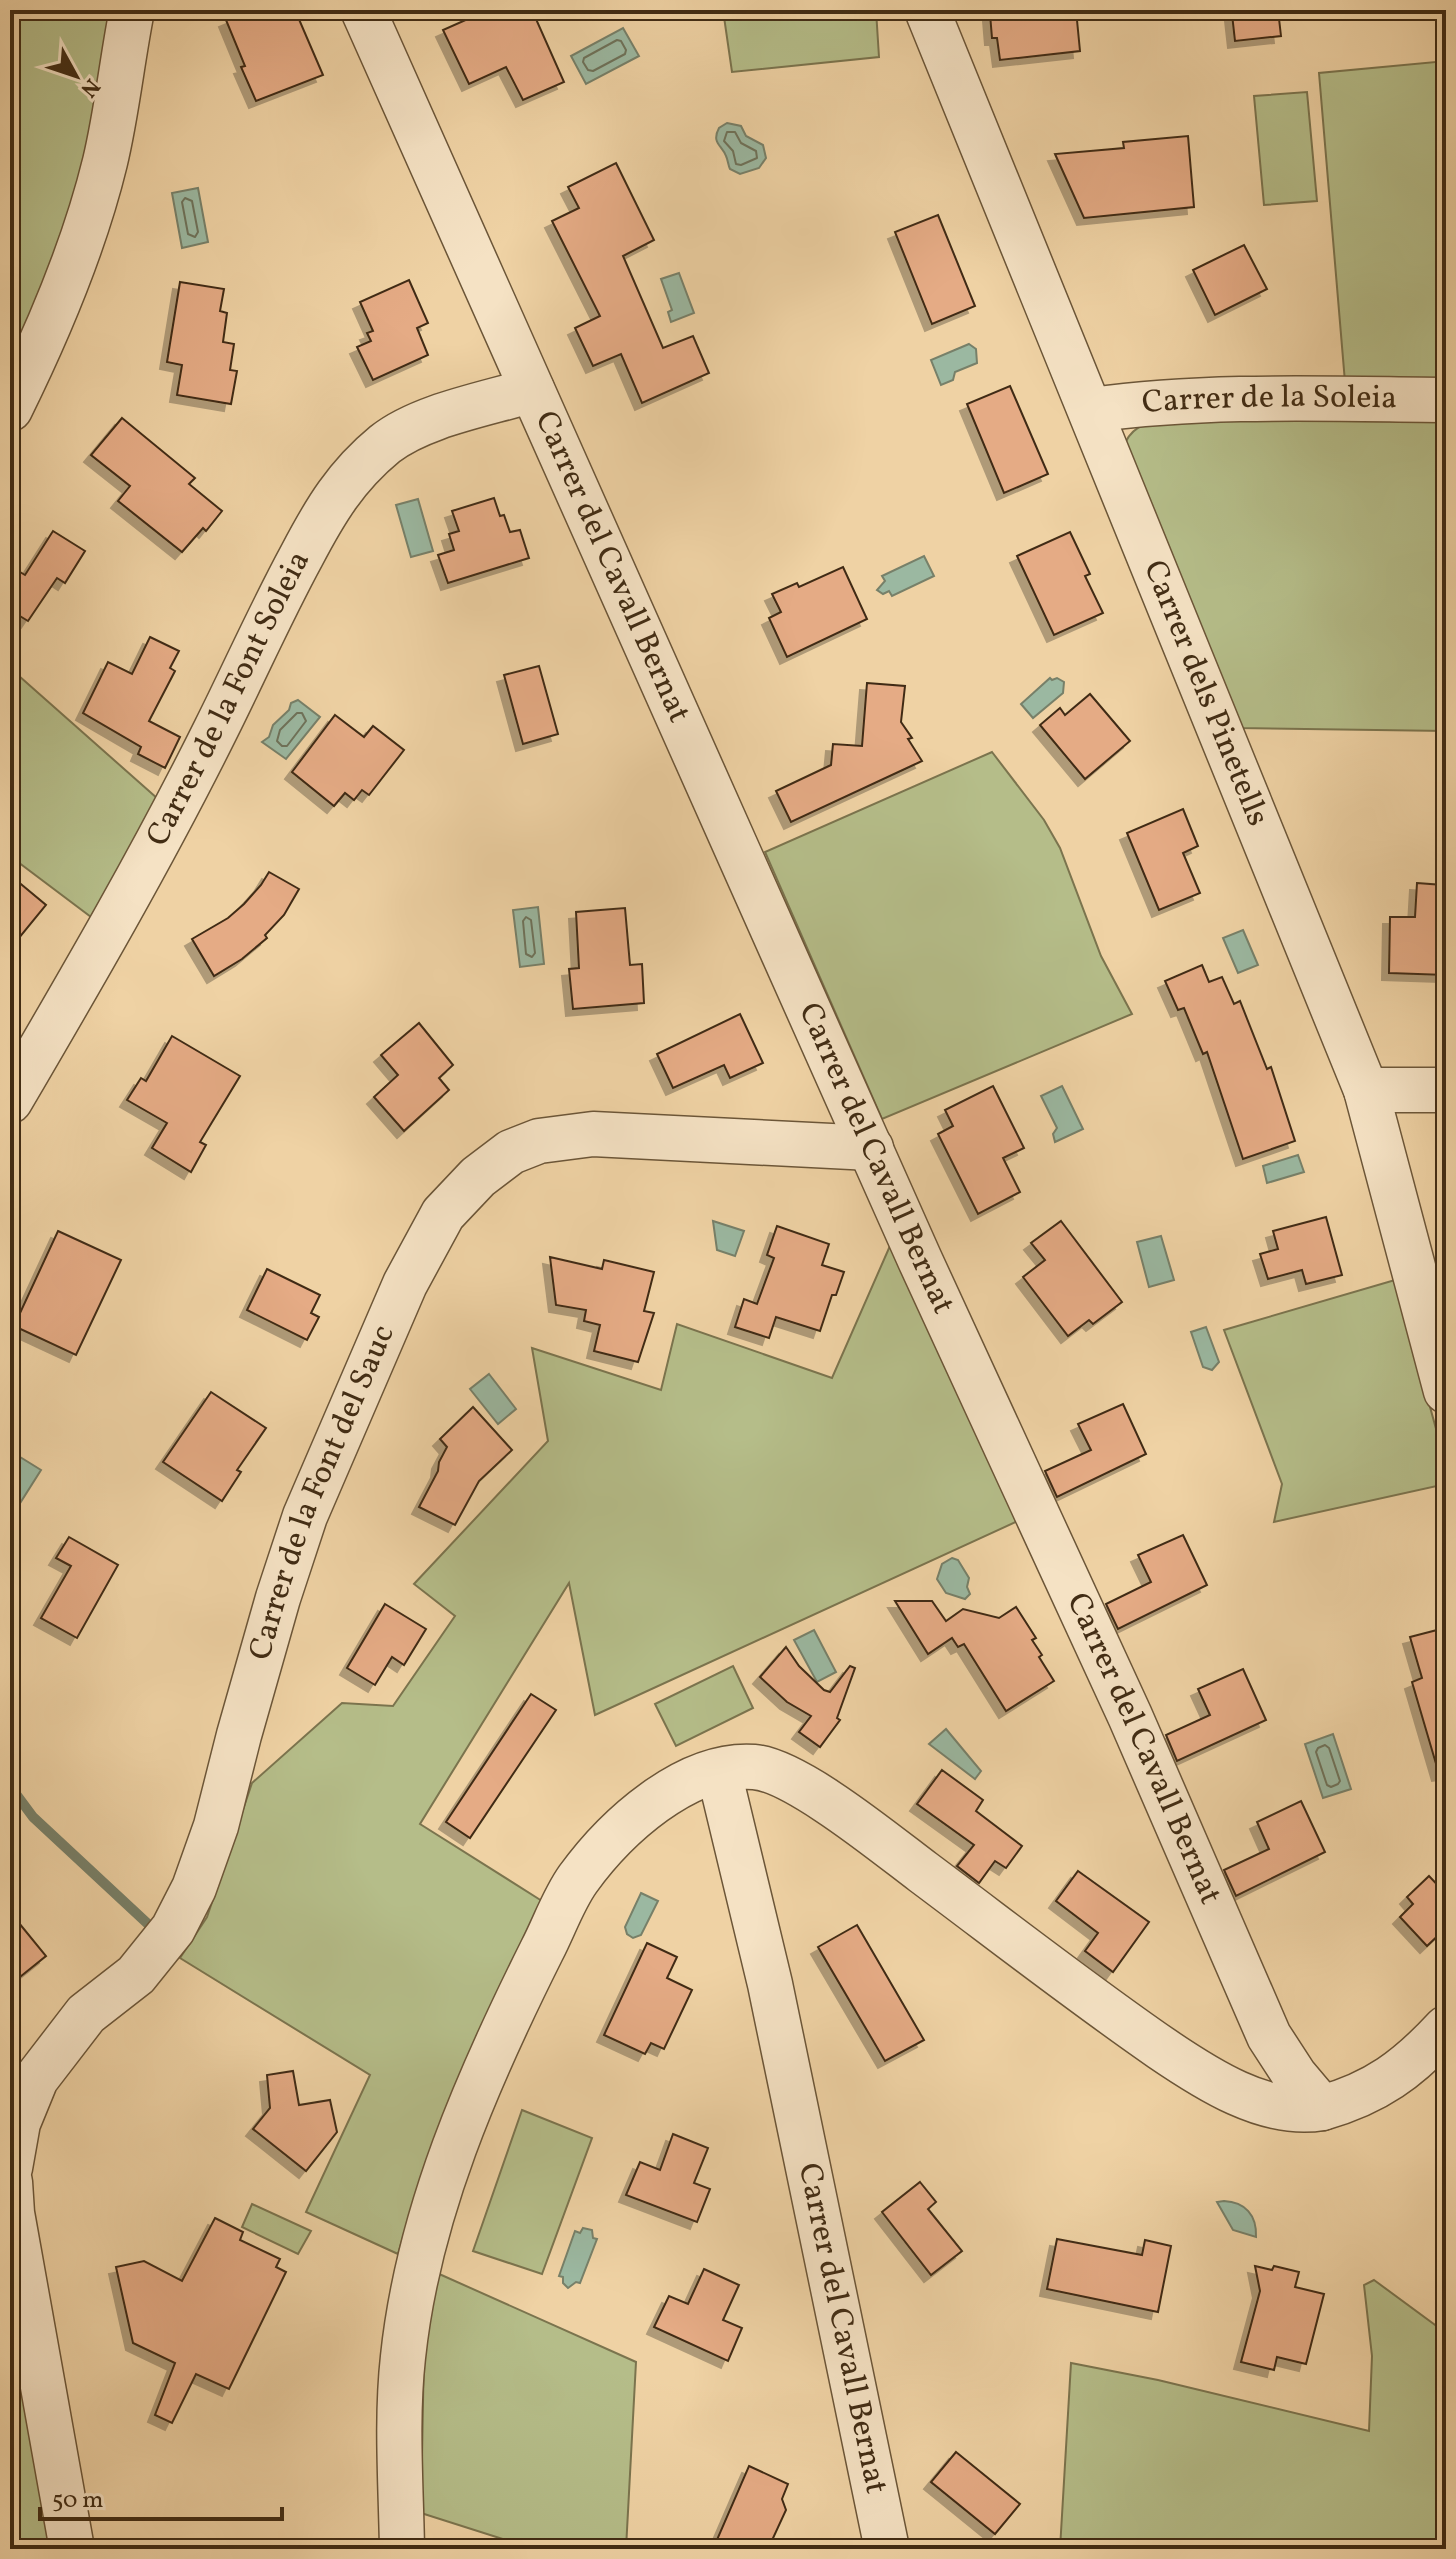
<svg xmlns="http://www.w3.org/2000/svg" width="1456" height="2559" font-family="Vollkorn,serif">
<defs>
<filter id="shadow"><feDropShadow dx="-7" dy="7" stdDeviation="0" flood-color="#0004"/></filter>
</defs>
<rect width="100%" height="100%" fill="#efd2a4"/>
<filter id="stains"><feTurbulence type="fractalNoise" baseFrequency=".0025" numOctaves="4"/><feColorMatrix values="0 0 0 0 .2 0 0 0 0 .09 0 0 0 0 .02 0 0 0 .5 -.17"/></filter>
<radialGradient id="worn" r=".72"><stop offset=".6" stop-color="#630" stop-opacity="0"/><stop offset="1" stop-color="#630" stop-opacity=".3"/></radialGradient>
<g fill="#b5bd89" stroke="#7b744e" stroke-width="2">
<path d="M10,10H120L111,63L65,232L10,367Z"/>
<path d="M723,10H876L879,57L732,72Z"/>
<path d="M1446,61V383L1345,382L1319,73Z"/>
<path d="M1307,92L1317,201L1264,205L1254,96Z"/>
<path d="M1162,419L1446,422V731L1239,728L1123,448C1130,428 1143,424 1162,419Z"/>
<path d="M10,668L158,799L95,920L10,856Z"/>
<path d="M992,752L1044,820L1060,848L1101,956L1132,1014L882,1119L765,852Z"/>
<path d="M893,1239L1020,1520L595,1715L569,1583L420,1824L542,1901C484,2014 433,2132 398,2254L306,2212L370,2075L180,1958L207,1917L252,1783L342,1703L393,1706L455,1616L414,1584L548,1441L532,1348L661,1390L677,1324L832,1378Z"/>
<path d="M1395,1280L1446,1465V1484L1274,1522L1282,1484L1224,1330Z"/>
<path d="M733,1666L753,1708L676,1746L655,1704Z"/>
<path d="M522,2110L592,2138L542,2274L473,2251Z"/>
<path d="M252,2204L311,2231L298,2254L242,2227Z"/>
<path d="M437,2273L636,2362L626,2549H534L421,2513L424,2347Z"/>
<path d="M1374,2280L1446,2333V2549H1060L1071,2363L1158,2380L1369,2431L1372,2356L1364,2285Z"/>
<path d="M10,2318L52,2549H10Z"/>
</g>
<g fill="#9bb8a1" stroke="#778069" stroke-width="2">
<path d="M623,28L639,56L586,84L571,56Z"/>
<path d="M727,123L741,126L746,136L763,145L766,158L759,168L740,174L730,169C728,165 728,160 726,156C722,145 711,143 719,128Z"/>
<path d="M198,188L208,242L182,248L172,193Z"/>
<path d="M679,273L694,313L671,322L668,312L672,310L661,279Z"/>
<path d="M969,344L976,349L977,363L955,372L953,380L941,385L931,360Z"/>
<path d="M418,499L433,551L411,557L396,505Z"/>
<path d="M924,556L934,576L892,596L889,591L883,594L877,590L885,581L882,576Z"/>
<path d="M1050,678L1052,680L1057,678L1064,682L1063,693L1033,718L1021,704Z"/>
<path d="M298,700L320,717L286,759L262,742L269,737L273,725L289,710L291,703Z"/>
<path d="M538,907L544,964L520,967L513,910Z"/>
<path d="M1243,930L1258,965L1238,973L1223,938Z"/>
<path d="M1062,1086L1083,1129L1055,1142L1053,1134L1057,1128L1041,1096Z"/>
<path d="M1298,1155L1304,1172L1267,1183L1263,1166Z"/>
<path d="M713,1221L744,1231L735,1256L717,1250Z"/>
<path d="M1161,1236L1174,1280L1149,1287L1137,1242Z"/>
<path d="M1206,1327L1219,1362L1212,1370L1203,1367L1191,1332Z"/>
<path d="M489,1374L516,1409L498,1424L470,1389Z"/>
<path d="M12,1452L41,1470L10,1519V1456Z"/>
<path d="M952,1558L958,1560L969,1578L967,1587L970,1594L965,1599L946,1593L937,1579L942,1564Z"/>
<path d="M814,1630L836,1672L817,1682L794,1640Z"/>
<path d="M946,1729L981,1771L975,1779L929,1744Z"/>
<path d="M1333,1734L1351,1789L1323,1798L1305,1744Z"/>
<path d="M641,1893L658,1901L641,1935L633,1938L627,1934L625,1927Z"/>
<path d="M1224,2201C1245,2202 1257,2215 1256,2237L1233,2230L1217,2202Z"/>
<path d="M583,2228L592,2230L593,2238L597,2239L580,2283L576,2282L568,2288L563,2283V2277L559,2276L575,2231L580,2233Z"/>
</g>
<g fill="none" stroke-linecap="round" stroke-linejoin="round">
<g stroke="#6e725a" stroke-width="2">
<path d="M617,40L621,41L626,50L625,54L593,71L588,70L583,62L584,58Z"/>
<path d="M727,132H735L741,143L756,151L757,158L741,165L736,164L733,151L724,141Z"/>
<path d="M185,198L192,201L198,232L195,237L188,234L182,202Z"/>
<path d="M297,713H302L306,721L287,746H282L277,741L280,730Z"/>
<path d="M526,917L531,920L535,953L532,957L526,954L523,921Z"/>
<path d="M1325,1745L1329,1748L1340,1781L1338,1784L1331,1787L1327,1785L1316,1752L1318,1748Z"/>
</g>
<path stroke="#778069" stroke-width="10" d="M10,1786L33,1817L148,1924"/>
</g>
<g fill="#e5ab85" stroke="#412c14" stroke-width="2" filter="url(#shadow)">
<path d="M250,10H295L323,75L256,101L241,67L245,66L226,20Z"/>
<path d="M488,10H532L564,82L523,100L506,67L469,84L443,30Z"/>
<path d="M1014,10H1076L1080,51L1000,60L997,38H992L990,14Z"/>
<path d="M1240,10H1278L1281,36L1235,41L1232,14L1240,13Z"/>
<path d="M1188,136L1194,207L1084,218L1055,154L1124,148L1123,142Z"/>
<path d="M616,163L654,240L623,256L663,348L693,336L709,373L642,403L621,354L593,366L575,328L600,316L552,221L579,208L568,187Z"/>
<path d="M938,215L975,306L932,324L895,232Z"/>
<path d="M1244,245L1267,289L1215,315L1193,270Z"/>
<path d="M409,280L428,323L417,328L428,355L373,380L357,347L371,341L367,333L373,331L360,302Z"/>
<path d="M180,282L224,289L220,311L227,313L223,342L234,344L230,370L237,371L231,404L177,395L182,365L167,362Z"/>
<path d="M1010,386L1048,474L1004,493L967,404Z"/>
<path d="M122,418L195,478L189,484L222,511L206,531L203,528L182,552L118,501L130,486L91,455Z"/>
<path d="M494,498L500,516L504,515L510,532L520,530L529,558L448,583L438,555L454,550L449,534L459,531L452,511Z"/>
<path d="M53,531L85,551L65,583L57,578L28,621L10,610V566L25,575Z"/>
<path d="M1070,532L1090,574L1085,576L1103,613L1054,635L1017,556Z"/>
<path d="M843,567L867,619L787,657L769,618L781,612L772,594L797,583L799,587Z"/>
<path d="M150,637L179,651L170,668L175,671L149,721L180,737L165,768L138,754L141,747L83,713L108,662L132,674Z"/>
<path d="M539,666L558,734L523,744L504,675Z"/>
<path d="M867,683L905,686L901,722L912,738L908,739L922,761L791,822L776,791L831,765L833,744L862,746Z"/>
<path d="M1090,694L1130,741L1085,779L1040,725L1060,708L1065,715Z"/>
<path d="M335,715L364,737L373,726L404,750L369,795L362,790L354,800L345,793L334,806L292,772Z"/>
<path d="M1183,809L1198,846L1183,853L1200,893L1159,910L1127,833Z"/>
<path d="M269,872L299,889L284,915L265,935L267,938L242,959L214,976L192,939L228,918L244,904L261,885Z"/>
<path d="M10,875L46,905L10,949Z"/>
<path d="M1417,883L1443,885V899L1446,900V975L1389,973L1390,917H1415Z"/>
<path d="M625,908L630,965L642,964L644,1003L573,1009L569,969L579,968L576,912Z"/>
<path d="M1202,965L1209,982L1222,977L1234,1004L1240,1001L1267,1069L1271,1067L1295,1141L1243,1159L1207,1052L1203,1054L1184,1008L1178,1010L1165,981Z"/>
<path d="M740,1014L763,1063L730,1078L724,1065L673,1088L657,1054Z"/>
<path d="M419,1023L453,1065L439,1078L449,1090L404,1131L374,1097L398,1075L381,1055Z"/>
<path d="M172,1036L240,1076L200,1142L206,1145L191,1172L152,1148L167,1123L127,1100L141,1078L146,1081Z"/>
<path d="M993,1086L1024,1148L1003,1158L1020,1192L978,1214L938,1134L953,1126L945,1110Z"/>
<path d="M1326,1217L1342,1275L1306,1284L1302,1270L1268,1279L1260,1254L1278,1249L1273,1231Z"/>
<path d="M1061,1221L1122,1302L1093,1324L1089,1320L1068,1336L1023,1277L1045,1260L1031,1243Z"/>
<path d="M777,1226L829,1244L822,1265L844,1272L836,1295H832L820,1331L776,1317L769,1338L735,1327L744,1299L757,1304L774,1258L767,1255Z"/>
<path d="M58,1231L121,1260L76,1355L14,1326Z"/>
<path d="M550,1257L602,1269L604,1260L654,1272L644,1311L654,1313L638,1362L594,1351L600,1325L584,1321L586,1310L556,1305Z"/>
<path d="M267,1269L320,1295L311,1313L319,1317L307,1340L247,1310Z"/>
<path d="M211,1392L266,1428L237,1470L241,1472L222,1501L163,1462Z"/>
<path d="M1123,1404L1146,1454L1057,1497L1045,1471L1091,1450L1078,1424Z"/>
<path d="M473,1407L512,1450L479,1481L455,1525L419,1507L438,1471L439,1462L447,1447L440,1439Z"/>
<path d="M1183,1535L1207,1585L1118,1629L1106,1604L1151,1582L1138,1555Z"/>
<path d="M69,1537L118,1565L77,1638L41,1618L71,1566L56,1558Z"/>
<path d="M895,1601H932L946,1621L963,1609L999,1618L1016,1607L1036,1638L1032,1640L1042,1655L1039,1657L1054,1681L1006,1711L964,1644L958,1647L952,1638L928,1654Z"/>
<path d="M385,1604L426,1629L404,1665L392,1657L375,1685L347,1668Z"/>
<path d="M1437,1630L1446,1660V1773L1439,1774L1412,1682L1422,1678L1410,1637Z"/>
<path d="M786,1647L799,1666L824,1690L830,1692L850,1666L855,1668L837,1718L840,1720L820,1747L799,1732L811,1716L787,1702L760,1677Z"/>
<path d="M1243,1669L1266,1720L1177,1761L1166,1735L1210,1715L1198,1689Z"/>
<path d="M531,1694L556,1710L470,1838L446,1822Z"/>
<path d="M942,1770L983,1800L976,1811L1022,1846L1006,1868L995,1861L979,1883L957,1866L974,1845L917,1804Z"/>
<path d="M1301,1801L1325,1852L1236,1896L1224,1870L1269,1849L1257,1822Z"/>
<path d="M1078,1871L1149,1922L1113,1972L1085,1951L1098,1933L1056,1901Z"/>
<path d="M1429,1876L1446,1894V1928L1427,1946L1400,1917L1413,1904L1407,1897Z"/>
<path d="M10,1912L46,1956L10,1985Z"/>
<path d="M857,1925L924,2040L885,2061L818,1947Z"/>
<path d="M647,1943L677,1957L667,1978L692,1990L664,2049L651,2043L645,2054L604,2035Z"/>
<path d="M293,2071L299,2105L330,2100L337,2132L306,2171L253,2129L270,2108L267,2075Z"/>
<path d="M673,2134L708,2148L694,2183L710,2189L697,2222L626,2195L640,2162L660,2170Z"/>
<path d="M920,2182L936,2202L928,2209L962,2251L931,2275L882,2212Z"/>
<path d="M215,2218L243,2232L240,2240L280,2259L276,2267L286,2272L229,2389L196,2374L172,2423L155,2415L175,2363L133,2343L116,2267L144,2261L182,2281Z"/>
<path d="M1057,2239L1142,2255L1145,2240L1171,2246L1158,2312L1047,2289Z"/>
<path d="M1255,2266L1272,2270L1274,2266L1299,2272L1295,2287L1324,2294L1306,2364L1277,2357L1274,2370L1241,2362L1260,2291Z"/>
<path d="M704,2269L739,2285L723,2320L742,2328L728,2361L654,2327L669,2296L688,2304Z"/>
<path d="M956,2452L1020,2504L995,2534L931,2482Z"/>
<path d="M749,2466L788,2484L782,2499L786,2510L768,2549H713Z"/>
</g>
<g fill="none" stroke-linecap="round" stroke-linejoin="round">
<defs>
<g id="minor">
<path id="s1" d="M363,10L920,1260L1130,1716L1269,2036L1295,2076L1322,2108C1266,2118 1205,2078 1161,2048C1080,1992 1002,1931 923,1872C887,1845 796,1770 754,1767C686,1762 615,1828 578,1879C563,1900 554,1927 542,1950C478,2078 418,2214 403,2357C396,2420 401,2486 402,2549"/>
<path id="s2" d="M927,10L1366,1090L1446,1391"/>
<path d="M10,409C49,330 84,248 105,162C117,112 122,60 132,10"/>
<path id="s3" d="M1092,410C1209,394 1328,399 1446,400"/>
<path d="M1366,1090H1446"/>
<path id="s4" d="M10,1101C82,978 153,856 216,729C245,671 271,612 302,555C325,511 346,476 385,444C422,415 487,404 532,390"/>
<path id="s5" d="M719,1772L770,1984L887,2549"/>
<path d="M1322,2108C1376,2093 1408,2069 1446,2028"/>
<path id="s6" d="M10,2168L18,2123L36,2079L86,2014L136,1975L173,1929L194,1888L216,1826L239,1735L278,1598L305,1516L405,1284L443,1214L478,1177L511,1152L539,1141L593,1134L871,1148"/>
<path d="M10,2182L12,2213L72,2549"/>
</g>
</defs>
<use href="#minor" stroke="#6c5638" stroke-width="47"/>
<use href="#minor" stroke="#f5e2c4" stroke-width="44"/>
</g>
<g text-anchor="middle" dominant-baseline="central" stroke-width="8" stroke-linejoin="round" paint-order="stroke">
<g font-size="32" fill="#412c14" stroke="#f5e2c4">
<text stroke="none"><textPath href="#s3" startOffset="178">Carrer de la Soleia</textPath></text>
<text stroke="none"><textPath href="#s1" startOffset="610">Carrer del Cavall Bernat</textPath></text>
<text stroke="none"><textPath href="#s2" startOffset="738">Carrer dels Pinetells</textPath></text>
<text stroke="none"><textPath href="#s4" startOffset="458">Carrer de la Font Soleia</textPath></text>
<text stroke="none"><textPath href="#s1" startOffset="1258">Carrer del Cavall Bernat</textPath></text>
<text stroke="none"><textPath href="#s6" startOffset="760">Carrer de la Font del Sauc</textPath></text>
<text stroke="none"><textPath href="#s1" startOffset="1906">Carrer del Cavall Bernat</textPath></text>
<text stroke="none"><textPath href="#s5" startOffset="570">Carrer del Cavall Bernat</textPath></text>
</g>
</g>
<rect width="1456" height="2559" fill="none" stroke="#efd2a4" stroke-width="40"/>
<rect x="12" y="12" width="1432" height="2535" fill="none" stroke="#412c14" stroke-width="4"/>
<rect x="20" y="20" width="1416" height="2519" fill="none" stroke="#412c14" stroke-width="2"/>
<g transform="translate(76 76) rotate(130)" stroke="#f5e2c4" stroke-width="6" paint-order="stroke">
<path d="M0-6L14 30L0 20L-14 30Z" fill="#412c14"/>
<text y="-12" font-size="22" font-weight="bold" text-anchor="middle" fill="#412c14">N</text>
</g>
<path d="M40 2507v12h242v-12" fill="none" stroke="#412c14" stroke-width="4"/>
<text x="52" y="2507" font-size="24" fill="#412c14" stroke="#f5e2c4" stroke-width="6" paint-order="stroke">50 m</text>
<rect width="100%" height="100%" filter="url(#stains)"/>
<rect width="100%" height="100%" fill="url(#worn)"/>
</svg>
